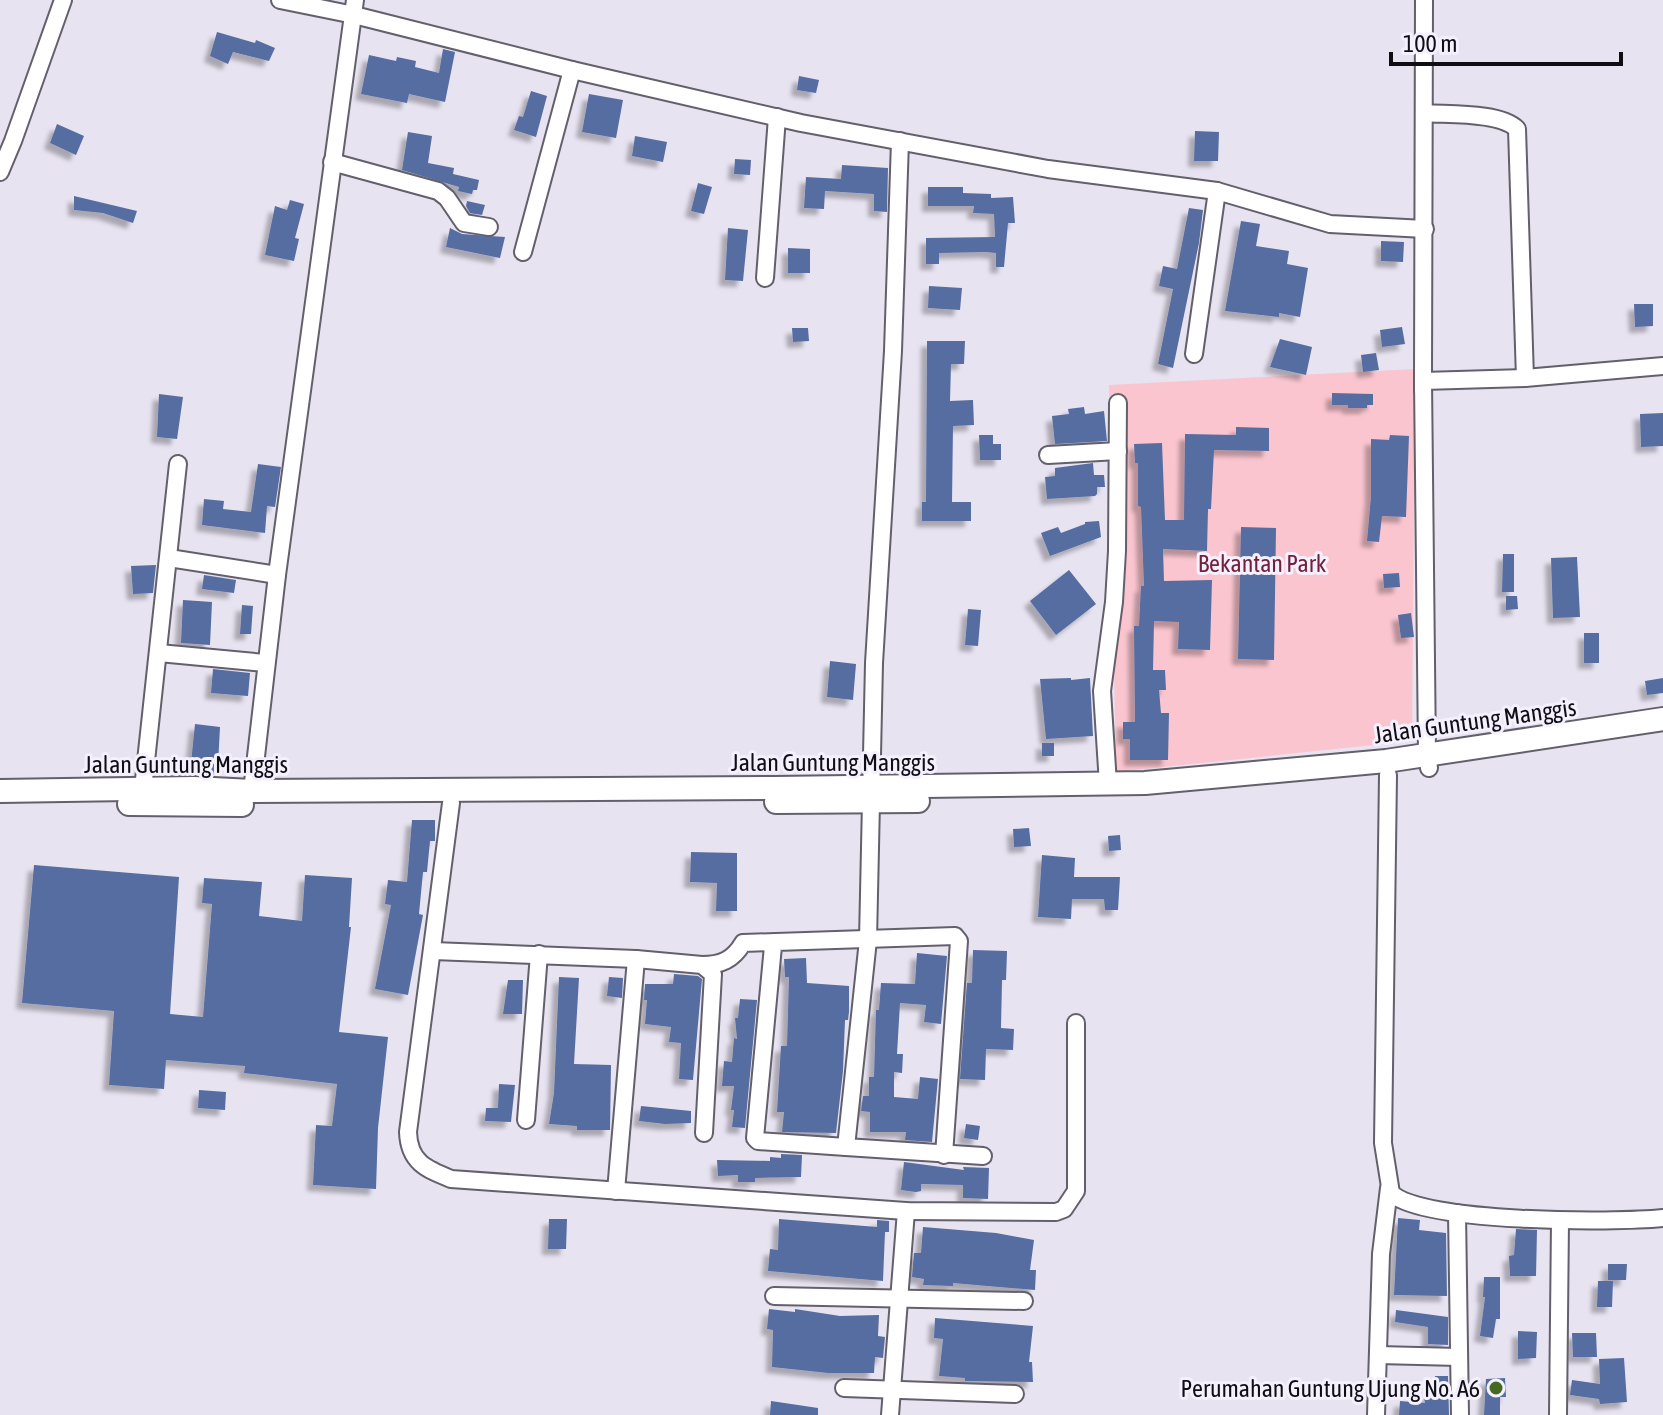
<svg xmlns="http://www.w3.org/2000/svg" width="1663" height="1415" font-family="'Asap Condensed',sans-serif">
<defs>
<filter id="shadow"><feDropShadow dx="-6" dy="6" stdDeviation="2" flood-color="#0004"/></filter>
</defs>
<rect width="100%" height="100%" fill="#e7e3f1"/>
<path fill="#fac5cf" d="M1415,369L1412,741L1116,772L1109,385Z"/>
<g fill="#556da1" filter="url(#shadow)">
<path d="M217,32L255,43L256,40L275,48L269,61L233,52L228,64L210,56Z"/>
<path d="M443,49L455,52L445,102L409,94L407,103L361,94L369,55L396,61L397,57L416,61L415,67L439,73Z"/>
<path d="M799,76L819,80L816,93L797,90Z"/>
<path d="M531,91L547,96L536,137L514,130L519,116L523,117Z"/>
<path d="M589,94L623,100L616,138L582,132Z"/>
<path d="M57,124L84,136L76,155L50,143Z"/>
<path d="M1195,131L1219,132L1218,161H1194Z"/>
<path d="M408,132L432,136L428,163L454,168L453,174L479,180L477,190H473L472,194L458,191L459,187L402,170Z"/>
<path d="M635,136L667,142L663,162L632,156Z"/>
<path d="M735,159L751,160L750,175L734,174Z"/>
<path d="M842,165L888,168L887,212L874,211V194L825,191L824,209L804,208L806,177L841,179Z"/>
<path d="M698,183L712,187L704,214L691,211Z"/>
<path d="M928,187H963V193L991,194V198L1013,197L1015,223H1008L1004,267H996V253L986,252L939,253V264H926V238L995,237L994,214L973,213L974,206H928Z"/>
<path d="M74,196L137,211L133,223L103,213L74,210Z"/>
<path d="M290,200L304,204L295,238L299,239L294,261L265,255L275,206L287,210Z"/>
<path d="M467,201L485,205L482,215L470,213L466,206Z"/>
<path d="M1189,208L1203,210L1199,243L1173,368L1158,364L1173,289L1159,286L1163,266L1177,269Z"/>
<path d="M1241,221L1260,224L1256,246L1289,251L1287,264L1308,268L1300,317L1279,313V317L1225,311Z"/>
<path d="M450,228L462,234L505,237L500,258L446,247Z"/>
<path d="M728,228L748,230L743,281L725,280Z"/>
<path d="M1381,241L1404,242L1403,262L1381,261Z"/>
<path d="M788,248L810,249V273H788Z"/>
<path d="M929,286L962,288L960,310L928,308Z"/>
<path d="M1634,304H1653V326L1635,327Z"/>
<path d="M1402,327L1405,344L1382,347L1380,330Z"/>
<path d="M792,328H808L809,341L793,342Z"/>
<path d="M1280,339L1312,347L1306,375L1270,367Z"/>
<path d="M927,341H965L964,364H951L950,401L973,400L974,425L953,426L952,502H971V521H922V502H926Z"/>
<path d="M1376,353L1379,370L1363,372L1361,355Z"/>
<path d="M1332,393L1373,394V405H1367V408H1348V405H1332Z"/>
<path d="M159,394L183,397L177,439L157,437Z"/>
<path d="M1084,407L1085,414L1104,411L1107,441L1055,444L1052,416L1069,414L1068,409Z"/>
<path d="M1663,413V446L1641,447L1640,414Z"/>
<path d="M1236,427L1269,428V451L1214,450L1211,509H1208L1207,551L1163,549L1164,581L1212,580L1210,650L1178,649L1179,622L1154,621L1153,670H1165L1166,690H1159L1161,713H1169L1168,760H1130V739H1123V722H1135L1134,626H1139L1141,586H1144L1141,507L1138,506V463H1135L1134,444L1162,443L1165,520H1184L1185,434L1236,435Z"/>
<path d="M979,435H993V444H1001V460H980Z"/>
<path d="M1390,435L1409,436L1406,517L1382,516L1379,542L1367,541L1371,497V439L1389,440Z"/>
<path d="M1093,463L1094,475H1104L1105,487H1097V494L1095,496L1047,499L1045,477L1055,476V468Z"/>
<path d="M258,464L281,467L275,507L267,506L265,533L202,525L204,499L224,501L223,509L251,512Z"/>
<path d="M1099,521L1101,537L1050,556L1041,533L1058,527L1061,533L1085,524V522Z"/>
<path d="M1241,527L1276,528L1274,660L1238,659Z"/>
<path d="M1503,554H1514V592H1502Z"/>
<path d="M1577,557L1580,617L1553,618L1551,558Z"/>
<path d="M156,565L153,593L133,594L131,566Z"/>
<path d="M1069,570L1096,604L1056,635L1030,601Z"/>
<path d="M1399,573L1400,587L1384,588L1383,574Z"/>
<path d="M204,575L236,580L234,593L202,589Z"/>
<path d="M1506,596H1517L1518,609L1506,610Z"/>
<path d="M183,600L212,602L210,645L181,643Z"/>
<path d="M242,605L253,606L251,634H240Z"/>
<path d="M968,609L981,610L978,646L965,645Z"/>
<path d="M1411,613L1414,637L1401,638L1398,615Z"/>
<rect x="1584" y="633" width="15" height="30"/>
<path d="M830,661L856,664L853,700L827,697Z"/>
<path d="M213,669L250,673L248,696L211,693Z"/>
<path d="M1071,678V680L1090,678L1093,736L1046,739L1040,679Z"/>
<path d="M1663,678V693L1647,695L1645,681Z"/>
<path d="M195,724L220,727L218,765H214V775L200,774V764L191,763Z"/>
<rect x="1042" y="743" width="12" height="13"/>
<path d="M412,820H435V841H430L427,872H423L419,914L423,915L408,995L375,989L391,905L385,904L388,880L407,882Z"/>
<path d="M1029,828L1031,846L1014,847L1013,829Z"/>
<path d="M1120,835L1121,850L1109,851L1108,836Z"/>
<path d="M691,852L737,853V911H716L717,883L690,882Z"/>
<path d="M1042,855L1075,858L1074,877H1120L1118,910H1105L1104,899H1072L1071,919L1038,917Z"/>
<path d="M34,865L179,877L170,1014L203,1017L212,904L202,903L204,878L262,882L259,916L302,921L305,875L352,878L349,927H351L339,1032L388,1037L378,1128L376,1189L313,1185L316,1125L332,1126L337,1084L244,1073L245,1066L166,1060L164,1089L109,1085L114,1011L22,1003Z"/>
<path d="M973,950L1007,951L1006,980H1002L1001,1028L1014,1029L1013,1050L986,1049L985,1080L960,1079L967,983H972Z"/>
<path d="M917,953L947,956L941,1024L924,1022L926,1005L900,1003L897,1054H903L902,1073L894,1072V1097L918,1099L920,1077L938,1079L932,1142L905,1140L906,1132H870V1112L861,1111L863,1096H869V1077H874L876,1010H879L881,983L915,984Z"/>
<path d="M806,958L807,983L849,986V1012L848,1020H845L843,1071L836,1133L782,1132L784,1112H777L781,1046H787L789,977H785L784,959Z"/>
<path d="M674,974L698,976L702,979L693,1080L679,1079L681,1043L669,1042L671,1027L645,1024L647,1000H644L645,984H673Z"/>
<path d="M559,977L579,978L574,1064L611,1065L610,1130H577V1126L549,1124L554,1093Z"/>
<path d="M609,977L623,978L622,998L607,996Z"/>
<path d="M508,980H523L522,1014H503Z"/>
<path d="M740,999L757,1000L745,1128L732,1127L734,1110H731L734,1086H722L724,1061L732,1062L734,1038L737,1039L735,1018H738Z"/>
<path d="M499,1084L515,1085L511,1122L485,1121L486,1108H498Z"/>
<path d="M199,1090L226,1092L225,1110L198,1108Z"/>
<path d="M641,1106L691,1111V1123L665,1124L639,1121Z"/>
<path d="M966,1124L980,1126L978,1140L964,1138Z"/>
<path d="M781,1154L802,1155L801,1177L755,1178V1182H738V1175L718,1176L717,1160L770,1161V1157L781,1158Z"/>
<path d="M904,1162L964,1170L963,1167L989,1168L988,1199L963,1198V1185L921,1184V1191L916,1192L901,1190Z"/>
<path d="M1398,1218L1420,1220L1419,1230L1446,1233L1447,1296L1394,1295Z"/>
<path d="M549,1219H567L566,1249H548Z"/>
<path d="M779,1219L877,1227V1220L889,1221V1232H885L883,1281L768,1271L770,1249L778,1250Z"/>
<path d="M923,1227L996,1233L1034,1240L1030,1270H1036L1035,1290L953,1283V1286L923,1285L924,1279L912,1277L914,1253H921Z"/>
<path d="M1516,1229L1537,1230L1536,1276H1510L1509,1256L1514,1255Z"/>
<path d="M1608,1264H1627L1626,1280H1608Z"/>
<path d="M1484,1277H1500V1319H1496L1493,1338L1480,1336L1485,1297H1483Z"/>
<path d="M1598,1281H1613L1612,1307H1597Z"/>
<path d="M769,1309L795,1312V1309L840,1316L879,1315L878,1336L885,1337L883,1358L875,1357L874,1373H828L772,1367L773,1330L767,1329Z"/>
<path d="M1396,1310L1448,1317V1345L1428,1344V1327L1395,1322Z"/>
<path d="M935,1318L1033,1326L1029,1362H1032L1033,1382L965,1381V1378L939,1376L943,1339L934,1338Z"/>
<path d="M1518,1331L1537,1332L1536,1358L1518,1359Z"/>
<path d="M1572,1333H1596L1597,1357H1573Z"/>
<path d="M1624,1358L1627,1402L1600,1404L1599,1399L1570,1395L1572,1380L1600,1384L1599,1359Z"/>
<path d="M1435,1376H1448L1449,1415H1399L1400,1401L1425,1403L1423,1394H1436Z"/>
<path d="M1505,1378L1506,1397H1500V1415H1484L1486,1379Z"/>
<path d="M771,1401L818,1408V1415H770Z"/>
</g>
<g fill="none" stroke-linecap="round" stroke-linejoin="round">
<defs>
<g id="street">
<path d="M280,0L354,15L572,70L801,123L1048,169L1217,191L1330,224L1425,229"/>
<path d="M1424,0L1423,381L1427,754L1429,768"/>
<path d="M1424,113C1448,115 1500,112 1517,129L1525,378"/>
<path d="M900,141L893,351L874,663L868,940L846,1147L983,1156"/>
<path d="M332,162L438,191L447,198L464,223L489,227"/>
<path d="M0,172L13,141L63,0"/>
<path d="M523,252L572,70"/>
<path d="M765,278L777,117"/>
<path d="M1194,354L1217,191"/>
<path d="M1423,390V381L1525,378L1663,366"/>
<path d="M1048,455L1118,451"/>
<path d="M169,558L277,575"/>
<path d="M159,653L265,663"/>
<path d="M1388,775L1383,1143L1391,1193C1421,1223 1616,1223 1663,1218"/>
<path d="M1108,784L1102,691L1114,602L1117,551L1118,403"/>
<path d="M143,789L178,464"/>
<path d="M252,791L277,575L355,0"/>
<path d="M451,803L408,1132C409,1162 426,1169 451,1179L906,1211L1056,1212L1064,1209L1076,1191V1023"/>
<path d="M433,951L636,959L702,965L713,974L704,1133"/>
<path d="M702,965C721,965 733,960 743,943L776,942"/>
<path d="M526,1120L539,954"/>
<path d="M846,1147L758,1141L755,1138L773,946L776,942L955,936L959,941L944,1155"/>
<path d="M616,1191L636,959"/>
<path d="M1457,1213L1460,1415"/>
<path d="M774,1296L1024,1301"/>
<path d="M1378,1355L1459,1357"/>
<path d="M844,1388L1015,1394"/>
<path d="M890,1415L906,1211"/>
<path d="M1376,1415L1381,1254L1389,1188"/>
<path d="M1558,1415L1560,1221"/>
</g>
<g id="secondary">
<path d="M0,791L194,788L252,791L775,788L1145,783L1386,761L1663,719"/>
<path d="M776,802L918,801"/>
<path d="M129,804L242,805"/>
</g>
</defs>
<use href="#street" stroke="#635f6b" stroke-width="20"/>
<use href="#secondary" stroke="#635f6b" stroke-width="26"/>
<use href="#street" stroke="#fff" stroke-width="16"/>
<use href="#secondary" stroke="#fff" stroke-width="22"/>
</g>
<circle fill="#466921" stroke="#f4f0fe" stroke-width="3" cx="1496" cy="1388" r="8"/>
<g text-anchor="middle" dominant-baseline="central" stroke-width="6" stroke-linejoin="round" paint-order="stroke">
<g font-size="24" fill="#73213b" stroke="#f4f0fe">
<text x="1262" y="563">Bekantan Park</text>
</g>
<g font-size="24" fill="#0f0e13" stroke="#f4f0fe">
<text transform="translate(1475 721) rotate(-8)">Jalan Guntung Manggis</text>
<text x="833" y="762">Jalan Guntung Manggis</text>
<text x="186" y="764">Jalan Guntung Manggis</text>
</g>
<g font-size="24" fill="#0f0e13" stroke="#f4f0fe" text-anchor="end">
<text x="1480" y="1388">Perumahan Guntung Ujung No. A6</text>
</g>
</g>
<path d="M1391 52v12h230v-12" fill="none" stroke="#0f0e13" stroke-width="4"/>
<text x="1403" y="52" font-size="24" fill="#0f0e13" stroke="#f4f0fe" stroke-width="6" paint-order="stroke">100 m</text>
</svg>
